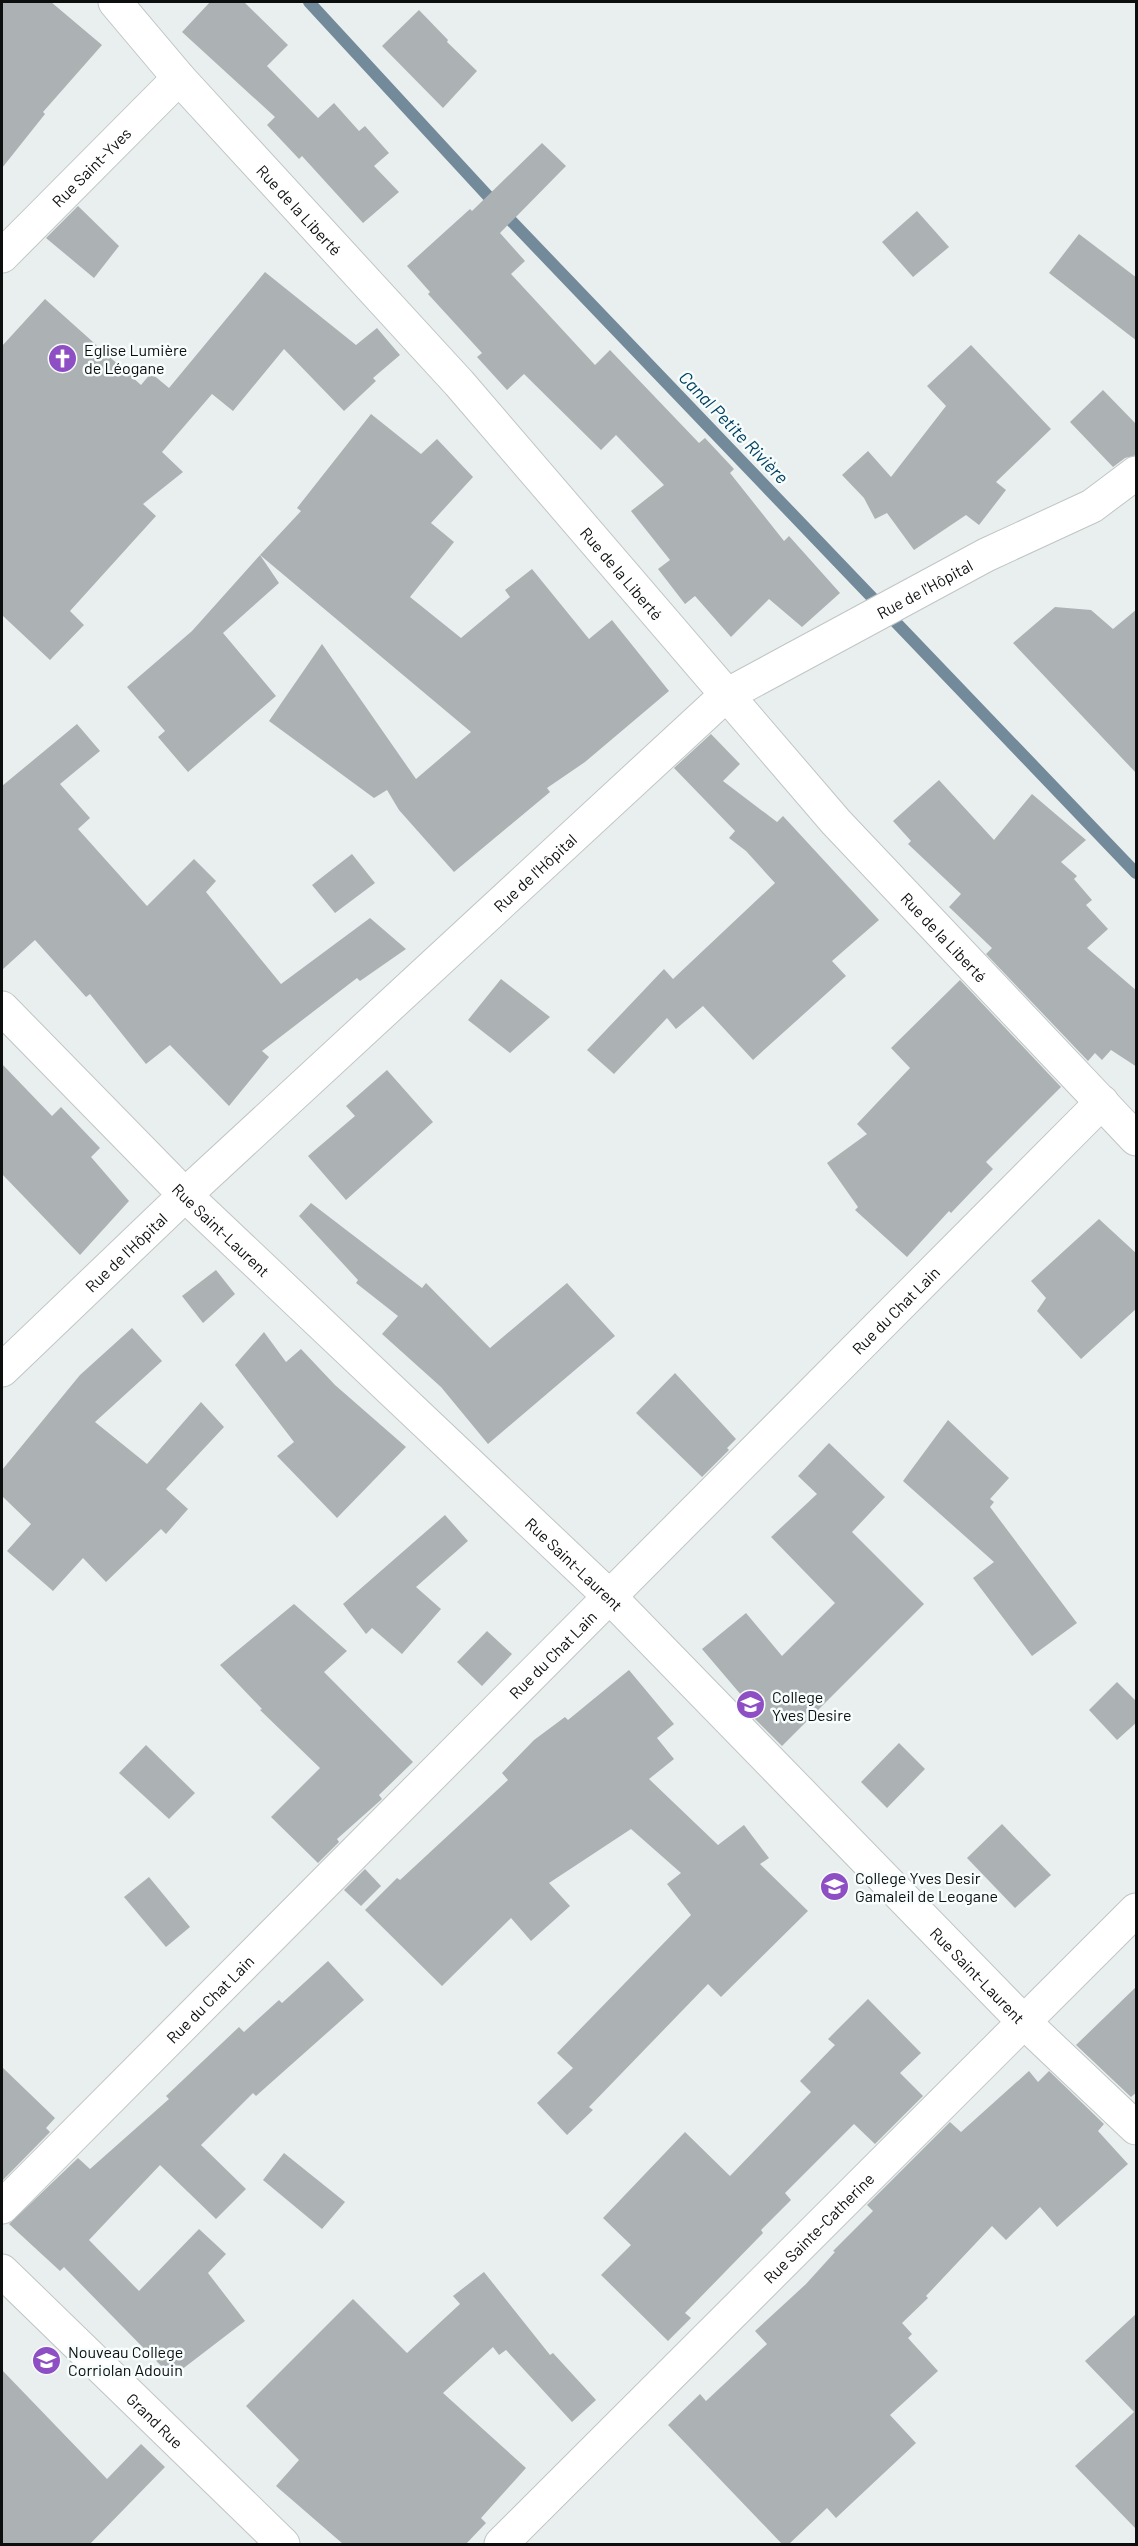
<svg xmlns="http://www.w3.org/2000/svg" width="1138" height="2546" font-family="Barlow,sans-serif">
<rect width="100%" height="100%" fill="#e9efee"/>
<g fill="none" stroke-linecap="round" stroke-linejoin="round">
<path stroke="#728a9a" stroke-width="12" d="M309,2L499,208L1136,873"/>
</g>
<g fill="#acb1b3">
<path d="M2,2H51L102,45L43,112L45,114L2,168Z"/>
<path d="M210,2H244L288,45L267,66L318,118L334,103L359,131L365,126L389,153L374,166L399,192L363,223L302,156L299,159L267,125L275,117L182,32Z"/>
<path d="M419,10L448,40L447,42L477,71L443,108L382,46Z"/>
<path d="M542,143L566,166L500,233L525,261L511,274L595,365L610,350L699,443L705,438L734,469L730,473L784,541L789,536L840,593L802,627L769,599L731,637L695,596L685,604L658,569L670,560L631,511L664,485L616,435L601,450L524,374L507,390L477,357L482,353L428,294L430,292L407,266L470,209L472,211Z"/>
<path d="M78,206L119,246L94,278L46,238Z"/>
<path d="M917,211L949,247L913,277L882,242Z"/>
<path d="M1079,234L1137,278V341L1049,273Z"/>
<path d="M265,272L356,345L377,328L400,355L373,378L376,381L344,411L284,349L233,411L212,394L162,452L183,472L143,504L156,516L70,611L84,625L50,660L2,615V346L45,299L141,385L151,373L169,388Z"/>
<path d="M971,345L1051,429L996,482L1006,490L979,525L966,515L914,550L887,513L875,519L864,498L842,475L868,451L891,477L946,406L927,386Z"/>
<path d="M1103,390L1137,425V455L1125,458L1113,467L1070,422Z"/>
<path d="M371,414L421,454L437,439L473,477L431,523L454,542L410,597L461,638L510,597L505,590L532,569L589,639L612,620L669,691L585,762L547,788L550,792L454,872L399,810L387,790L374,798L269,721L322,644L416,779L471,732L260,555L301,511L297,508Z"/>
<path d="M260,555L279,583L223,633L276,696L188,772L158,737L165,731L127,687L192,631Z"/>
<path d="M1055,607L1091,610L1113,629L1137,609V774L1013,643Z"/>
<path d="M77,724L100,751L60,784L90,818L78,829L147,906L194,859L216,881L206,892L281,984L370,918L406,949L360,981L357,978L262,1051L269,1057L229,1106L170,1045L146,1064L90,994L86,997L35,940L2,970V786Z"/>
<path d="M711,734L740,764L723,781L777,822L783,816L879,920L832,961L846,976L753,1060L703,1006L676,1029L667,1018L614,1074L587,1050L664,969L673,979L775,883L746,851L729,838L735,831L674,768Z"/>
<path d="M939,780L994,840L1032,794L1086,840L1061,862L1077,876L1074,879L1092,900L1086,905L1108,929L1087,948L1137,991V1067L1111,1050L1102,1060L1095,1053L1088,1061L986,954L992,948L949,907L961,894L908,844L911,841L893,821Z"/>
<path d="M352,854L375,883L335,913L312,885Z"/>
<path d="M501,979L550,1017L510,1053L468,1020Z"/>
<path d="M960,980L1061,1087L986,1162L993,1169L951,1213L949,1211L907,1257L855,1210L858,1207L827,1163L867,1134L857,1124L910,1068L891,1048Z"/>
<path d="M2,1064L52,1116L61,1107L100,1148L91,1157L129,1201L80,1255L2,1174Z"/>
<path d="M387,1070L433,1122L346,1200L308,1156L355,1116L346,1106Z"/>
<path d="M311,1203L422,1288L426,1283L490,1348L567,1283L615,1336L488,1444L441,1387L382,1334L398,1316L356,1283L358,1280L299,1216Z"/>
<path d="M1099,1219L1137,1254V1308L1081,1359L1037,1311L1046,1298L1031,1281Z"/>
<path d="M216,1270L235,1294L203,1323L182,1296Z"/>
<path d="M132,1328L162,1361L95,1422L147,1464L201,1402L224,1427L166,1489L188,1509L166,1534L161,1529L106,1582L83,1558L53,1591L7,1551L31,1524L2,1496V1470L80,1375Z"/>
<path d="M264,1332L286,1362L301,1349L335,1385L406,1447L337,1518L277,1456L294,1442L235,1365Z"/>
<path d="M675,1373L736,1439L727,1448L729,1450L702,1477L636,1413Z"/>
<path d="M948,1420L1009,1478L990,1499L994,1502L990,1507L1077,1623L1032,1656L973,1578L994,1562L903,1481Z"/>
<path d="M829,1443L885,1497L852,1532L924,1604L782,1746L737,1701L742,1696L702,1649L746,1613L782,1656L835,1603L771,1537L817,1494L798,1476Z"/>
<path d="M445,1515L468,1541L416,1587L441,1609L402,1654L372,1628L366,1634L343,1604Z"/>
<path d="M294,1604L347,1651L324,1672L413,1762L379,1795L382,1799L337,1839L339,1842L318,1863L271,1817L320,1768L260,1710L262,1709L220,1665Z"/>
<path d="M487,1631L512,1654L482,1686L457,1662Z"/>
<path d="M629,1670L674,1724L657,1738L674,1759L649,1779L718,1845L744,1825L769,1858L760,1864L808,1911L721,1997L708,1984L589,2107L593,2110L567,2135L537,2103L573,2068L557,2053L691,1915L667,1884L681,1873L631,1829L549,1883L570,1906L531,1941L511,1918L442,1986L365,1910L397,1878L400,1880L508,1780L502,1773L534,1740L565,1717L568,1720Z"/>
<path d="M1117,1682L1137,1702V1722L1117,1740L1089,1710Z"/>
<path d="M899,1743L925,1769L887,1808L861,1782Z"/>
<path d="M146,1745L195,1793L169,1819L119,1773Z"/>
<path d="M1002,1824L1051,1875L1015,1908L967,1858Z"/>
<path d="M365,1869L381,1886L361,1906L344,1890Z"/>
<path d="M149,1877L190,1927L166,1947L124,1897Z"/>
<path d="M328,1961L364,2000L256,2096L253,2093L201,2145L246,2189L216,2219L160,2165L89,2240L139,2291L199,2229L226,2254L208,2273L245,2321L172,2377L64,2267L60,2271L9,2224L78,2158L90,2169L169,2099L166,2096L239,2027L244,2032L279,2000L282,2003Z"/>
<path d="M1137,1986V2092L1131,2097L1076,2045Z"/>
<path d="M868,1999L921,2053L900,2073L923,2096L875,2144L854,2124L785,2193L791,2200L761,2230L763,2233L685,2313L691,2318L668,2341L601,2275L631,2245L603,2218L685,2132L730,2176L811,2092L800,2081L835,2045L828,2039Z"/>
<path d="M2,2067L55,2118L46,2128L50,2132L2,2181Z"/>
<path d="M1029,2071L1038,2082L1049,2071L1104,2124L1098,2131L1128,2164L1057,2227L1040,2207L1006,2240L992,2226L926,2296L928,2298L902,2323L912,2334L908,2338L938,2371L890,2415L916,2443L836,2518L827,2508L789,2544H782L668,2425L700,2394L706,2401L767,2344L755,2331L806,2284L835,2252L833,2251L873,2211L867,2205L950,2122L961,2132Z"/>
<path d="M284,2153L345,2202L322,2229L263,2180Z"/>
<path d="M484,2272L550,2355L553,2353L596,2400L572,2422L506,2350L499,2355L493,2347L443,2393L526,2468L481,2518L486,2523L466,2544H343L276,2486L299,2460L246,2406L353,2299L407,2353L460,2304L453,2296Z"/>
<path d="M1137,2313V2530L1075,2466L1134,2412L1085,2361Z"/>
<path d="M2,2370L107,2479L141,2444L165,2467L90,2544H2Z"/>
</g>
<g fill="none" stroke-linecap="round" stroke-linejoin="round">
<defs>
<g id="minor">
<path id="s1" d="M115,2L179,78L459,383L836,822L1136,1139"/>
<path id="s2" d="M2,256L179,78"/>
<path id="s3" d="M2,1008L185,1195L610,1597L1023,2021L1136,2128"/>
<path id="s4" d="M2,1370L185,1195L725,696L986,555L1092,506L1136,473"/>
<path id="s5" d="M2,2207L1102,1102"/>
<path id="s6" d="M2,2271L283,2544"/>
<path id="s7" d="M501,2544L1136,1910"/>
</g>
</defs>
<use href="#minor" stroke="#c0c6c5" stroke-width="35"/>
<use href="#minor" stroke="#fff" stroke-width="33"/>
</g>
<defs>
<symbol id="church-disc" viewBox="-11 -11 22 22"><circle r="9.5" fill="#8f4fc4" stroke="#f7fcfc"/><path d="M-1.2-6h2.4v3.5h3.3v2.4h-3.3V6h-2.4V-.1h-3.3v-2.4h3.3Z" fill="#fff"/></symbol>
<symbol id="school-disc" viewBox="-11 -11 22 22"><circle r="9.5" fill="#8f4fc4" stroke="#f7fcfc"/><path d="M0-5L7-2L0 1L-7-2ZM-4 1L0 2.5L4 1V4Q0 6-4 4Z" fill="#fff"/></symbol>
</defs>
<g fill-rule="evenodd">
<use href="#church-disc" x="46" y="342" width="33" height="33"/>
<use href="#school-disc" x="734" y="1688" width="33" height="33"/>
<use href="#school-disc" x="818" y="1870" width="33" height="33"/>
<use href="#school-disc" x="30" y="2344" width="33" height="33"/>
</g>
<g text-anchor="middle" dominant-baseline="central" stroke-width="5" stroke-linejoin="round" paint-order="stroke">
<g font-size="16" fill="#0d0f0f" stroke="#f7fcfc">
<text stroke="none"><textPath href="#s2" startOffset="126">Rue Saint-Yves</textPath></text>
<text stroke="none"><textPath href="#s1" startOffset="278">Rue de la Liberté</textPath></text>
<text stroke="none"><textPath href="#s1" startOffset="764">Rue de la Liberté</textPath></text>
<text stroke="none"><textPath href="#s4" startOffset="1215">Rue de l'Hôpital</textPath></text>
<text stroke="none"><textPath href="#s4" startOffset="729">Rue de l'Hôpital</textPath></text>
<text stroke="none"><textPath href="#s1" startOffset="1250">Rue de la Liberté</textPath></text>
<text stroke="none"><textPath href="#s3" startOffset="312">Rue Saint-Laurent</textPath></text>
<text stroke="none"><textPath href="#s4" startOffset="171">Rue de l'Hôpital</textPath></text>
<text stroke="none"><textPath href="#s5" startOffset="1266">Rue du Chat Lain</textPath></text>
<text stroke="none"><textPath href="#s3" startOffset="798">Rue Saint-Laurent</textPath></text>
<text stroke="none"><textPath href="#s5" startOffset="780">Rue du Chat Lain</textPath></text>
<text stroke="none"><textPath href="#s3" startOffset="1374">Rue Saint-Laurent</textPath></text>
<text stroke="none"><textPath href="#s5" startOffset="294">Rue du Chat Lain</textPath></text>
<text stroke="none"><textPath href="#s7" startOffset="448">Rue Sainte-Catherine</textPath></text>
<text stroke="none"><textPath href="#s6" startOffset="214">Grand Rue</textPath></text>
</g>
<g font-size="16" fill="#0d0f0f" stroke="#f7fcfc" text-anchor="start">
<text x="84" y="349">Eglise Lumière<tspan x="84" dy="18">de Léogane</tspan></text>
<text x="772" y="1696">College<tspan x="772" dy="18">Yves Desire</tspan></text>
<text x="855" y="1877">College Yves Desir<tspan x="855" dy="18">Gamaleil de Leogane</tspan></text>
<text x="68" y="2351">Nouveau College<tspan x="68" dy="18">Corriolan Adouin</tspan></text>
</g>
<g font-size="18" font-style="italic" fill="#024261" stroke="#f7fcfc">
<text transform="translate(734 427) rotate(46)">Canal Petite Rivière</text>
</g>
</g>
<rect width="1138" height="2546" fill="none" stroke="#0d0f0f" stroke-width="6"/>
</svg>
